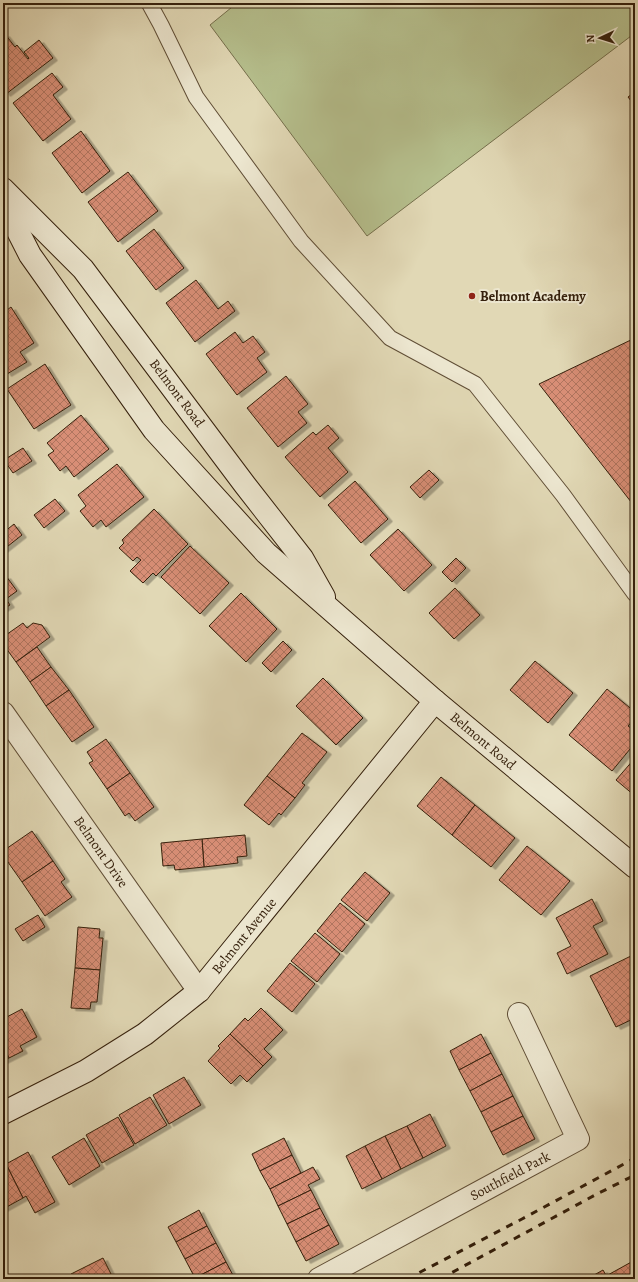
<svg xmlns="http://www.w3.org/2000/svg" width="638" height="1282" font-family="Alegreya,serif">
<defs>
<pattern id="building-cross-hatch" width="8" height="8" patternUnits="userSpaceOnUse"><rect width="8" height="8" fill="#d88e76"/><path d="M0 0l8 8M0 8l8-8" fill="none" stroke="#b0745f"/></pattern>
<filter id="shadow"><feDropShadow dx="4.5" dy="2.5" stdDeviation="0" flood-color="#0004"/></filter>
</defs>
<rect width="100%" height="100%" fill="#e1d8b5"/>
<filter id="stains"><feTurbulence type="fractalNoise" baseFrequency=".005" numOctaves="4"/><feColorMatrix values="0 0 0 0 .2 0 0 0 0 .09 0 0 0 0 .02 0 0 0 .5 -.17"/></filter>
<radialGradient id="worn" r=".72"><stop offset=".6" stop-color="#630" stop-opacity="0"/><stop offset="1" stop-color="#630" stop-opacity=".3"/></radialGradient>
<path fill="#b5be8c" stroke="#756f4c" d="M237,3H635V33L367,236L210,25Z"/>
<g fill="url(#building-cross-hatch)" stroke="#35200c" filter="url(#shadow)">
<path d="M5,34L15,47L17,45L28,59L29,58L24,52L39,40L53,58L6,94L3,90V35Z"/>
<path d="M52,73L63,87L53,95L71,119L43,141L13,103Z"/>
<path d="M635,92V106L628,97Z"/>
<path d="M81,131L110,171L82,193L52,153Z"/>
<path d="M128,172L158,211L118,242L88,202Z"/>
<path d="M154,229L184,268L156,290L126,251Z"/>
<path d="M196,280L218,309L228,301L235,311L195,342L166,303Z"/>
<path d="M11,307L34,343L20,352L27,362L7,374L3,368V313Z"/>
<path d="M235,332L243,343L253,336L265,352L257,358L267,372L237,395L206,354Z"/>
<path d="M635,338V507L539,384Z"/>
<path d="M45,364L71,405L34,429L7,389Z"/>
<path d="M286,376L308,404L298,412L307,423L278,447L247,408Z"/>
<path d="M81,415L109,449L74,477L66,466L60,471L48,455L54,451L47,443Z"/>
<path d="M328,425L339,438L328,448L348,472L320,497L285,457L313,432L316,435Z"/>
<path d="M23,448L32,461L13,473L4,460Z"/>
<path d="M117,464L144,497L106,527L101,520L93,527L80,511L86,506L78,495Z"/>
<path d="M429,470L439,480L420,498L410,487Z"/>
<path d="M355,481L388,519L361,543L328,505Z"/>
<path d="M55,499L65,511L44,528L34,515Z"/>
<path d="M154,509L188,544L156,576L153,573L143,583L130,571L141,560L137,557L133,561L119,548L124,543L122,540Z"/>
<path d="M14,524L22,535L3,550V533Z"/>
<path d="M398,529L432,565L404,591L370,555Z"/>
<path d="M190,546L229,583L200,614L161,577Z"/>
<path d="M456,558L466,568L452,582L442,572Z"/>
<path d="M6,576L17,591L6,599L10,605L3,609V578Z"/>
<path d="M455,588L480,615L454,639L429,613Z"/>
<path d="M241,593L277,629L246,662L209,626Z"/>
<path d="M23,623L27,628L33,623L42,625L50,637L16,662L3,644V637Z"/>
<path d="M283,641L292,650L271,672L262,663Z"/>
<path d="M37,647L51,667L30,682L16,662Z"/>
<path d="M535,661L573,693L548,723L510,690Z"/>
<path d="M51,667L69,690L46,706L30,682Z"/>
<path d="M323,678L363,718L336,745L296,706Z"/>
<path d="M607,689L635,712V718L628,726L635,731V743L612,771L569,735Z"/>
<path d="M69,690L94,727L72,742L46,706Z"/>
<path d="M302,733L327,752L302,783L305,785L295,798L267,776Z"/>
<path d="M106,739L130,773L107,789L89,763L93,761L87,752Z"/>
<path d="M635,758V796L616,780Z"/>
<path d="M130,773L154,807L135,821L129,813L125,816L107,789Z"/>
<path d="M267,776L295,798L281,815L279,813L269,825L244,805Z"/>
<path d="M441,777L475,805L452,835L417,806Z"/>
<path d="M475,805L515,838L491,867L452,835Z"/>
<path d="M32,831L53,861L22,882L3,855V851Z"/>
<path d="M245,835L247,856L237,857L238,863L204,867L202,839Z"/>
<path d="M202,839L204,867L175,870L174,865L163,866L161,843Z"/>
<path d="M527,846L570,881L541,915L499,880Z"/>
<path d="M53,861L65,879L61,882L72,897L45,916L22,882Z"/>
<path d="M365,872L390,893L367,921L341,900Z"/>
<path d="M592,899L603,921L593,926L608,954L567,974L557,953L571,946L556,918Z"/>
<path d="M340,903L365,924L342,952L317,931Z"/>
<path d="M38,915L45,927L23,941L15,929Z"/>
<path d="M78,927L100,929L99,938H103L100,970L75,968Z"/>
<path d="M315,933L340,954L317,982L291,961Z"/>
<path d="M635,954V1018L616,1027L590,976Z"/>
<path d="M290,963L315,984L292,1012L267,991Z"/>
<path d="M75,968L100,970L97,1002H91L90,1009L71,1008Z"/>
<path d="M261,1008L283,1030L264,1049L272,1057L263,1066L230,1034L245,1018L248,1021Z"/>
<path d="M22,1009L37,1037L20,1046L23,1051L9,1058L3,1047V1019Z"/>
<path d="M230,1034L263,1066L247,1082L240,1075L231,1084L208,1061L220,1048L218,1046Z"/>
<path d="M481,1034L491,1053L459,1070L450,1051Z"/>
<path d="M3,1047L9,1058L3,1061Z"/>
<path d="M491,1053L502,1074L470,1091L459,1070Z"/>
<path d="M502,1074L513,1096L481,1112L470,1091Z"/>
<path d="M184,1077L201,1105L169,1124L153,1095Z"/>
<path d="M513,1096L523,1116L491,1132L481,1112Z"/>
<path d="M150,1097L167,1125L135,1144L119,1115Z"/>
<path d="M430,1114L446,1146L423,1158L407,1126Z"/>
<path d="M523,1116L535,1139L503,1155L491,1132Z"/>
<path d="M118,1117L134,1145L102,1163L86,1135Z"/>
<path d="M407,1126L423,1158L401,1169L385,1136Z"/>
<path d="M385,1136L401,1169L382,1179L365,1146Z"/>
<path d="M84,1138L100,1166L69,1185L52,1157Z"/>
<path d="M284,1138L292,1155L260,1171L252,1154Z"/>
<path d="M365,1146L382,1179L362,1189L346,1156Z"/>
<path d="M28,1152L55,1202L35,1213L26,1196L23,1198L6,1164Z"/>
<path d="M292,1155L301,1173L270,1189L260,1171Z"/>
<path d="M6,1164L23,1198L3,1209V1166Z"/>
<path d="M313,1167L320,1179L308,1185L311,1190L278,1206L270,1189Z"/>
<path d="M311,1190L320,1208L287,1224L278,1206Z"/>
<path d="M320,1208L329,1225L296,1242L287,1224Z"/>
<path d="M199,1210L207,1226L176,1242L168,1227Z"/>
<path d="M329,1225L339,1244L306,1261L296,1242Z"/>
<path d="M207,1226L216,1243L185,1259L176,1242Z"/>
<path d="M216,1243L226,1262L195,1278L185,1259Z"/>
<path d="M103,1258L112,1276L107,1279H74L71,1274Z"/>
<path d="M635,1260V1279H608L606,1276Z"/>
<path d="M226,1262L235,1279H195V1278Z"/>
<path d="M603,1270L608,1279H587Z"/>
</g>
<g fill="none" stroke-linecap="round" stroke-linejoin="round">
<defs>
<path id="lane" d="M149,3L161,25L196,97L301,241L390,338L475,384L563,495L635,594"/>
<g id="street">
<path d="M3,713L199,991"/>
<path d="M319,1279L578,1139L519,1014"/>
</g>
<g id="secondary">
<path d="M3,189L83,269L245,485L302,558L324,597"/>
<path d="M3,202L30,255L154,430L266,553L435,701L635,867"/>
<path d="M3,1113L86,1071L145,1034L199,991L435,701"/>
</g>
</defs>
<use href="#lane" stroke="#604e36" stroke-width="17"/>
<use href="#street" stroke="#604e36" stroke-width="24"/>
<use href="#secondary" stroke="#35200c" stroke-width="24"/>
<use href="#lane" stroke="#ece6cf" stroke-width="15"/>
<use href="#street" stroke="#ece6cf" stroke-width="22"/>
<use href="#secondary" stroke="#ece6cf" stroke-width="22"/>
<g stroke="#35200c" stroke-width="3" stroke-dasharray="7 7" stroke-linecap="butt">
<path d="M407,1279L522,1219L635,1158"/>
<path d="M440,1279L597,1194L635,1175"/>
</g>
</g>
<circle fill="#8f2418" stroke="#ece6cf" stroke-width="1.5" cx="472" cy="296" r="4"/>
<g text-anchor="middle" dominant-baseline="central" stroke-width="4" stroke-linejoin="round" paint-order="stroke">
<g font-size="14" font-weight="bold" fill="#35200c" stroke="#ece6cf" text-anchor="start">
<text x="480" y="296">Belmont Academy</text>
</g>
<g font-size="14" fill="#35200c" stroke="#ece6cf">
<text transform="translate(177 393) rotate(53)">Belmont Road</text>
<text transform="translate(483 741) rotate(40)">Belmont Road</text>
<text transform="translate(101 852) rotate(55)">Belmont Drive</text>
<text transform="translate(244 936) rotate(-51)">Belmont Avenue</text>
<text transform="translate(510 1176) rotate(-28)">Southfield Park</text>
</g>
</g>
<rect width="638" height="1282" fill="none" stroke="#e1d8b5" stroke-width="16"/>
<rect x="4" y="4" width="630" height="1274" fill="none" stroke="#35200c" stroke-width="2"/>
<rect x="8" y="8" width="622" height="1266" fill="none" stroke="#35200c"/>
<g transform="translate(600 38) rotate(266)" stroke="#ece6cf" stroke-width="3" paint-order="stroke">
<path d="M0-3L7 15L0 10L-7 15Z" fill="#35200c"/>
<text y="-6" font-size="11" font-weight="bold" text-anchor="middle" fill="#35200c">N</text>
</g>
<rect width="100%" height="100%" filter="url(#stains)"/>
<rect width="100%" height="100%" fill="url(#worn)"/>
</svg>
